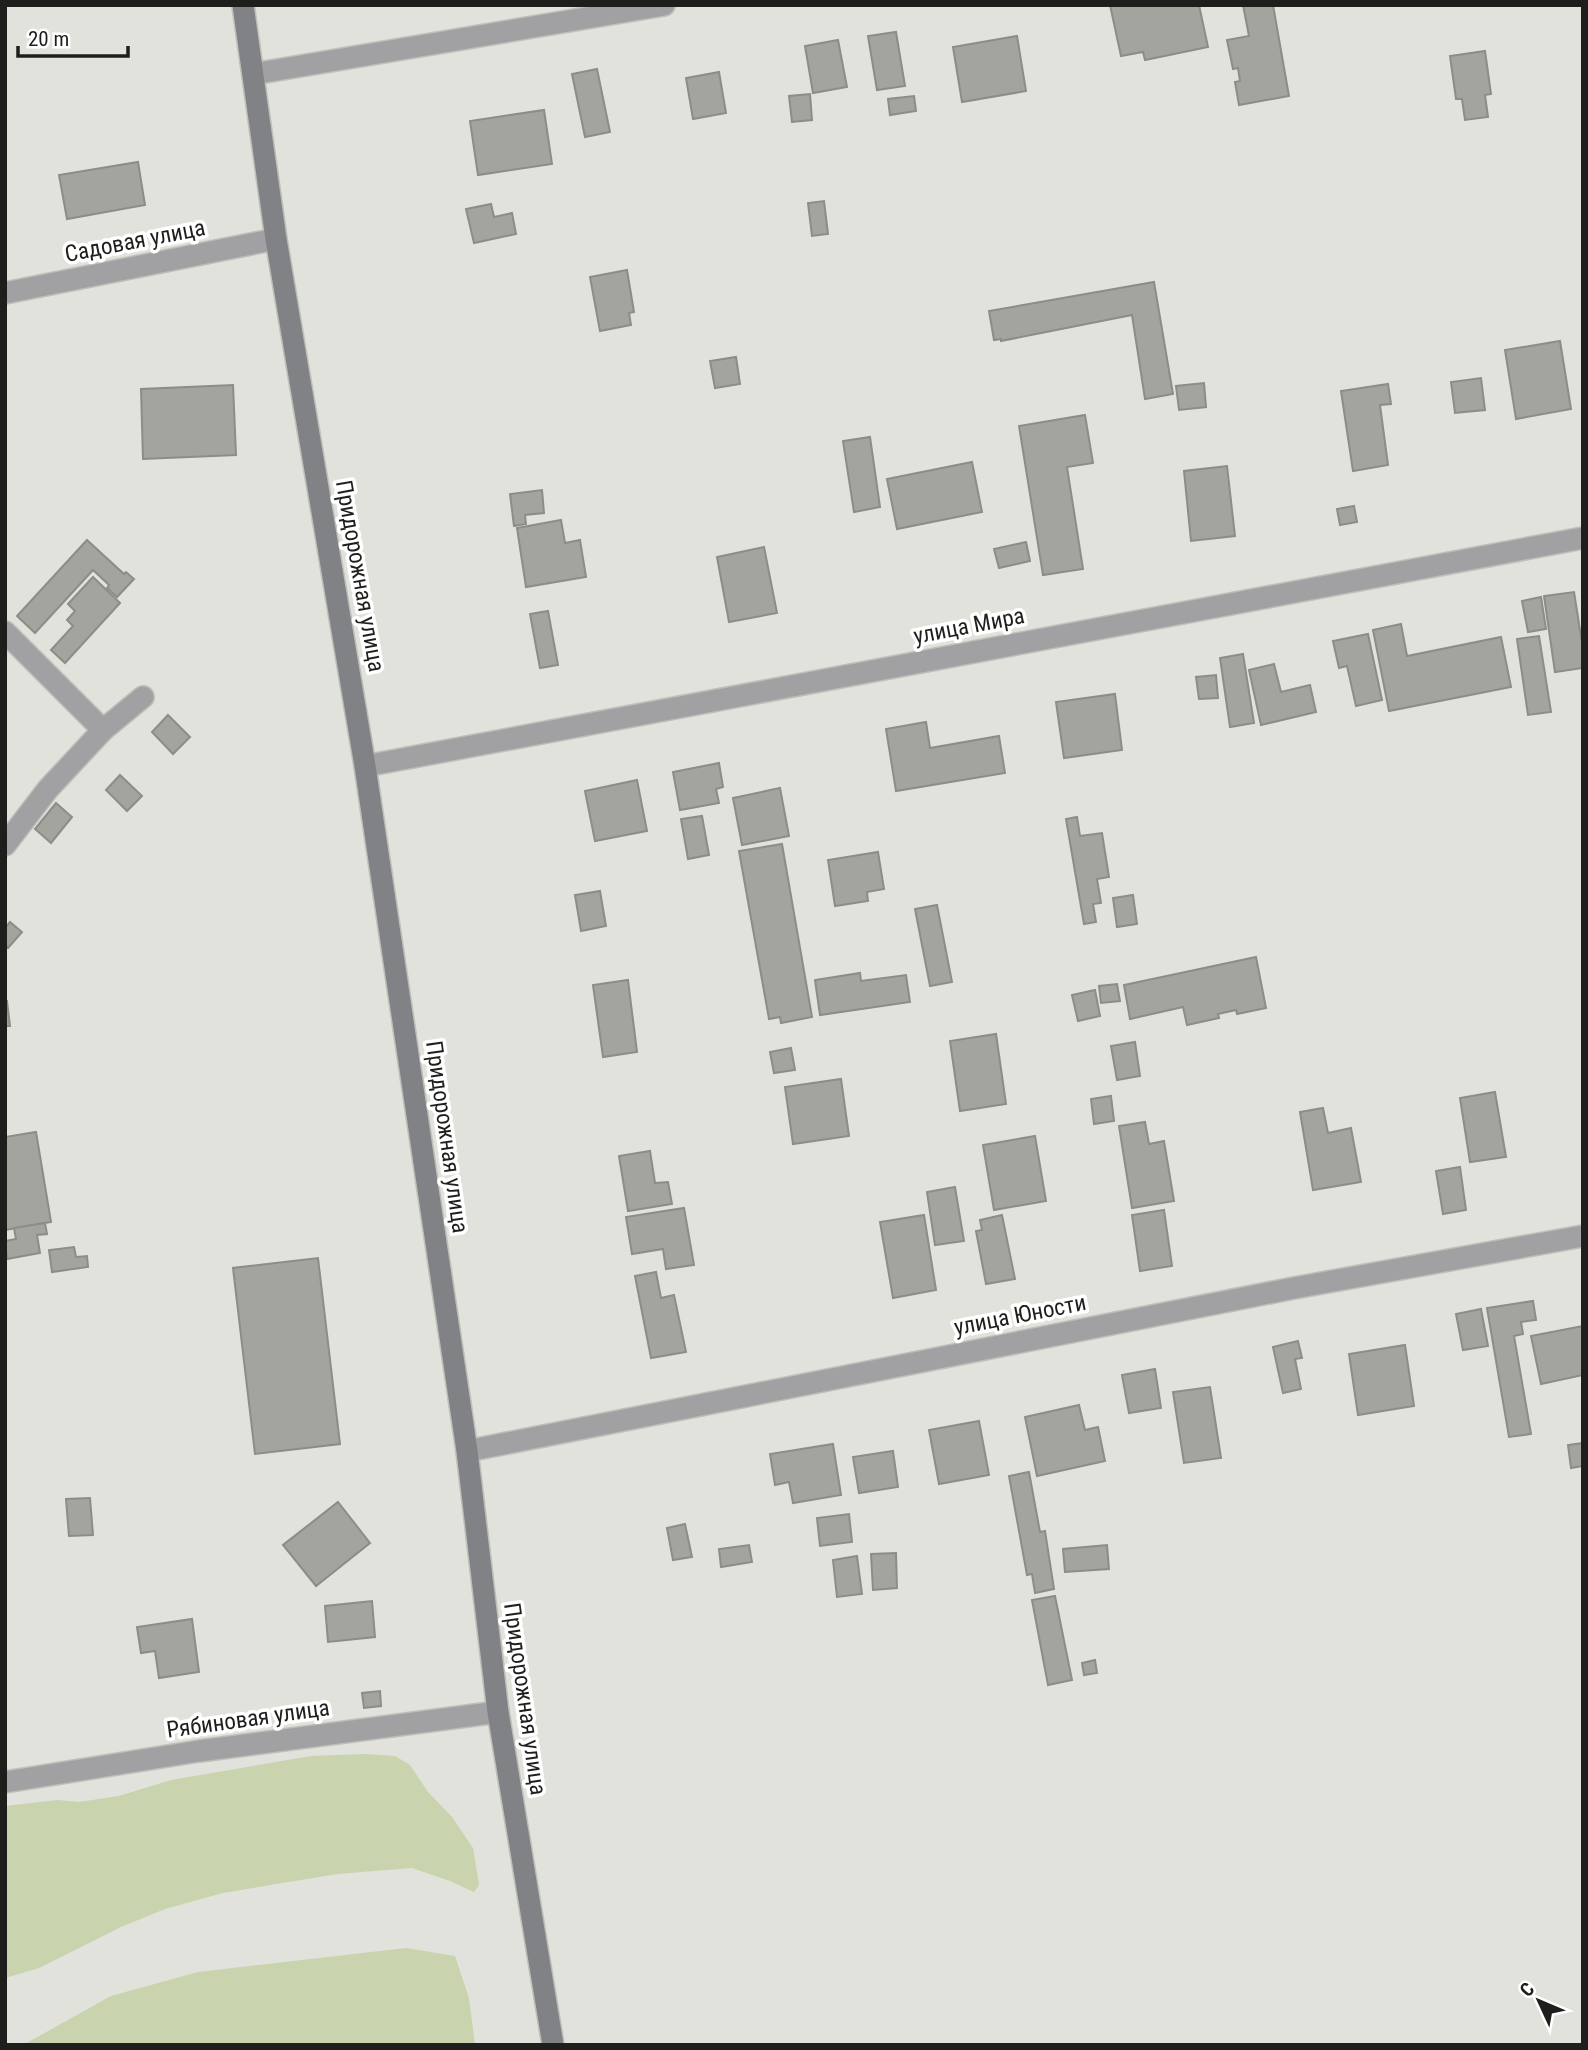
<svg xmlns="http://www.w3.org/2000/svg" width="1588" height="2050" font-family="'Roboto Condensed',sans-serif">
<rect width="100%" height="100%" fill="#e0e2db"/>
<g fill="#c9d3ae">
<path d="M366,1754L395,1756L410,1765L428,1792L452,1817L473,1848L479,1885L474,1892L450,1881L412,1868L337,1874L223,1893L165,1909L121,1927L39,1968L5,1978V1806L58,1800L79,1802L119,1796L171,1780L311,1756Z"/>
<path d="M406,1948L455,1956L469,1998L475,2045H23L111,1996L198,1972Z"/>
</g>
<g fill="#a2a49d" stroke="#8b8d87" stroke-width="2">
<path d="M1110,5H1199L1208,47L1145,60L1143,52L1121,56Z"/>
<path d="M1243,5H1273L1289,96L1239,105L1235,82L1240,81L1238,68L1233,69L1227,40L1249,36Z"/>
<path d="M896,32L905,86L877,90L868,36Z"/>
<path d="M1017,36L1026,91L962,102L953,47Z"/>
<path d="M838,40L847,87L813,93L805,46Z"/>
<path d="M1485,51L1491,94L1485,95L1488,117L1465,120L1462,99H1456L1450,56Z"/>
<path d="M597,69L610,132L585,137L572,74Z"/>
<path d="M719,72L726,113L693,119L686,78Z"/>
<path d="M810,94L812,120L792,122L789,96Z"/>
<path d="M914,96L916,111L890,115L888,99Z"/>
<path d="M544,110L552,164L478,175L470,121Z"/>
<path d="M138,162L145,205L67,219L59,175Z"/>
<path d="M824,201L828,234L812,236L808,203Z"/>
<path d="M491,204L494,217L512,213L516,234L474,243L466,209Z"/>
<path d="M627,270L634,312L629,313L631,325L600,331L590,277Z"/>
<path d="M1154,282L1173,394L1145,399L1132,315L1001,341V339L994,340L989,311Z"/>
<path d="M1560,341L1571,409L1516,419L1505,350Z"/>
<path d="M736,357L740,384L715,388L710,361Z"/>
<path d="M1481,378L1485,410L1455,413L1451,382Z"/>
<path d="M1204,383L1206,407L1179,410L1176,386Z"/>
<path d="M1388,384L1391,404L1380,405L1388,465L1353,471L1341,391Z"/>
<path d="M233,385L236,455L143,459L141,389Z"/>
<path d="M1085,415L1093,463L1067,467L1083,569L1043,575L1019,426Z"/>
<path d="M870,437L880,507L854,512L843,441Z"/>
<path d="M972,462L982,512L897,529L887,479Z"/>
<path d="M1227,466L1235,536L1191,541L1184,471Z"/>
<path d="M542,490L544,513L525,515L526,524L514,526L510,494Z"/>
<path d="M1354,506L1357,522L1340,525L1337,509Z"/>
<path d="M561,520L565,543L580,540L586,577L526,587L517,528Z"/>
<path d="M87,540L124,574L126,572L134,579L117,597L107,588L109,585L93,570L35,633L17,616Z"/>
<path d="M1026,542L1030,561L999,568L994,549Z"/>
<path d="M764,547L777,613L729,622L717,557Z"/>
<path d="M93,577L120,603L65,663L51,650L73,626L67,620L75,611L68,604Z"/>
<path d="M1574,592L1583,649V668L1555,672L1544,596Z"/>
<path d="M1541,597L1546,629L1528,632L1522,601Z"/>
<path d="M548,611L558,665L540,668L530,614Z"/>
<path d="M1401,624L1407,656L1501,637L1511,687L1389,711L1373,630Z"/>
<path d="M1368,634L1382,700L1356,706L1347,666L1339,668L1333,641Z"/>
<path d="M1539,636L1551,712L1528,715L1517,639Z"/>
<path d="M1243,654L1254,723L1230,727L1220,658Z"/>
<path d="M1274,664L1281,692L1310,685L1316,712L1261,725L1249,670Z"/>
<path d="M1216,675L1218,698L1199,699L1196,677Z"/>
<path d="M1115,694L1122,750L1064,758L1056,702Z"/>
<path d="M168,715L190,737L173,754L152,732Z"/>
<path d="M926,722L930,748L999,736L1005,773L896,791L886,729Z"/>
<path d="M719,763L723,787L716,789L719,803L680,810L673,772Z"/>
<path d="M120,775L142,796L127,811L106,790Z"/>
<path d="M637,780L647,831L595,841L585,791Z"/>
<path d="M780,788L789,836L742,845L733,798Z"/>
<path d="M56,803L72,817L51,843L35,829Z"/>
<path d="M702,816L709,855L688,859L681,819Z"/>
<path d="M1077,817L1080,836L1102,833L1109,877L1097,879L1101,903L1093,904L1096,922L1084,924L1066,819Z"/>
<path d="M782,844L812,1017L781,1023L780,1017L769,1019L739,851Z"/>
<path d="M878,852L884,889L867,892L868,901L835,906L828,860Z"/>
<path d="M600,891L606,926L581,931L575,895Z"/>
<path d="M1133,895L1137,924L1117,927L1113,898Z"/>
<path d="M937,905L952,982L930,986L915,909Z"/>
<path d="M10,922L22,932L8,948L5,945V928Z"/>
<path d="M1256,957L1266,1008L1237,1014L1236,1010L1218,1014L1219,1018L1187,1025L1183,1007L1130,1019L1124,985Z"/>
<path d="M860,973L861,981L906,975L910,1002L820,1015L815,980Z"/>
<path d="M628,980L637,1052L603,1057L593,985Z"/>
<path d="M1117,984L1120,1001L1101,1003L1099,986Z"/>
<path d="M1095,990L1100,1016L1078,1021L1072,995Z"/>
<path d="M5,1001H7L10,1026H5Z"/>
<path d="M996,1034L1006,1104L960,1111L950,1041Z"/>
<path d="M1135,1042L1140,1076L1117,1080L1111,1046Z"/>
<path d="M791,1048L795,1070L774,1073L770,1052Z"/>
<path d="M841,1079L849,1136L793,1144L785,1087Z"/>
<path d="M1495,1092L1506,1157L1470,1162L1460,1098Z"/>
<path d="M1111,1096L1114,1121L1094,1124L1091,1099Z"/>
<path d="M1323,1108L1328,1133L1351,1128L1361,1182L1313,1190L1300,1112Z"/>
<path d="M1145,1122L1149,1144L1164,1141L1174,1201L1132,1208L1119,1126Z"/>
<path d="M36,1132L51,1222L5,1230V1137Z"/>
<path d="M1035,1136L1046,1201L994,1210L983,1145Z"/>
<path d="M650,1151L655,1183L668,1182L672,1204L628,1211L619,1156Z"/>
<path d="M1460,1167L1466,1210L1443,1214L1436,1171Z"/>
<path d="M955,1187L964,1241L935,1245L927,1192Z"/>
<path d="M684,1208L694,1265L666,1269L663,1249L632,1254L626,1217Z"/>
<path d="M1164,1210L1172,1266L1140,1271L1132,1215Z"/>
<path d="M924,1215L936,1290L893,1298L880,1222Z"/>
<path d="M1002,1215L1015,1279L986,1284L976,1231L982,1230L980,1220Z"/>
<path d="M45,1223L47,1234L37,1235L40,1253L7,1259L5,1241L16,1239L14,1228Z"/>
<path d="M74,1247L76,1257L87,1256L88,1267L52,1272L49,1250Z"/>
<path d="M318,1258L340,1444L255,1454L233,1268Z"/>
<path d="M656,1272L661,1298L674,1295L686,1352L651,1358L635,1276Z"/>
<path d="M1533,1301L1536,1320L1521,1322L1523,1334L1514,1336L1531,1434L1509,1437L1487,1308Z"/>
<path d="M1481,1309L1488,1346L1463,1350L1456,1314Z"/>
<path d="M1583,1326V1375L1541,1384L1531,1336Z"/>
<path d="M1298,1341L1302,1358L1295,1359L1301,1389L1283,1393L1273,1347Z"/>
<path d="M1405,1345L1414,1406L1358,1415L1349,1354Z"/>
<path d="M1155,1369L1161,1408L1129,1413L1122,1375Z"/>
<path d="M1210,1387L1221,1458L1184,1463L1173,1392Z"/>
<path d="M1079,1405L1085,1430L1098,1427L1105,1461L1037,1476L1025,1417Z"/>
<path d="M979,1421L989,1475L939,1484L929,1430Z"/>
<path d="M1583,1443V1466L1571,1468L1568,1445Z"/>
<path d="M833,1444L841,1495L793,1503L789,1482L775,1485L770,1454Z"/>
<path d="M893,1451L898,1487L859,1493L853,1457Z"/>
<path d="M1029,1472L1040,1532L1045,1531L1054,1589L1035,1593L1032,1574L1027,1575L1009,1476Z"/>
<path d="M90,1498L93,1535L69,1536L66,1499Z"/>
<path d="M338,1502L370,1543L316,1586L283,1545Z"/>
<path d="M849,1514L852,1542L820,1546L817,1518Z"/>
<path d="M685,1524L692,1557L673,1560L667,1528Z"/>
<path d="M749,1545L752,1562L721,1567L719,1549Z"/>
<path d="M1107,1545L1109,1569L1065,1572L1063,1549Z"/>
<path d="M896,1553L897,1588L873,1590L871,1554Z"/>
<path d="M857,1556L862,1594L837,1597L833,1560Z"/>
<path d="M1055,1596L1072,1680L1048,1685L1032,1600Z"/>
<path d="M372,1601L375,1637L328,1642L325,1606Z"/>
<path d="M192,1619L199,1672L159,1678L155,1651L141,1653L137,1627Z"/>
<path d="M1095,1660L1097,1673L1084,1675L1082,1663Z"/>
<path d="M380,1691L381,1706L364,1708L362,1693Z"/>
</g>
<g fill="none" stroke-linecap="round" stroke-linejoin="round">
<defs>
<g id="street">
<path d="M253,74L664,5"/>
<path d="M5,293L276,239"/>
<path d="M5,632L103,730"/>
<path d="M365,766L1583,538"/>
<path d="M5,845L48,789L103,730L143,697"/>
<path d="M467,1451L1294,1288L1583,1236"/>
<path d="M5,1782L199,1751L498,1712"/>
</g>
<path id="secondary" d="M243,5L276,239L365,766L467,1451L498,1712L553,2045"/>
</defs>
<use href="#street" stroke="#bdbfb9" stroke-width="24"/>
<use href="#secondary" stroke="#bdbfb9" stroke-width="24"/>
<use href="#street" stroke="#a1a1a4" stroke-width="21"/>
<use href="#secondary" stroke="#818286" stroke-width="21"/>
</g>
<g text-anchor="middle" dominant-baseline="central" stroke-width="7" stroke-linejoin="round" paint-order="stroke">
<g font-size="23" fill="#1e1e1c" stroke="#fff">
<text transform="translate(135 241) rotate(-11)">Садовая улица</text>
<text transform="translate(360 576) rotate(80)">Придорожная улица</text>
<text transform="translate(969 626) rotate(-11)">улица Мира</text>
<text transform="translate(447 1137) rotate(82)">Придорожная улица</text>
<text transform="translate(1020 1315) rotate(-11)">улица Юности</text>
<text transform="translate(525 1699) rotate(82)">Придорожная улица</text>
<text transform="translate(248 1719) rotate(-8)">Рябиновая улица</text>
</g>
</g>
<rect width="1588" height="2050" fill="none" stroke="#1e1e1c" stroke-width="14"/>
<g transform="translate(1539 2001) rotate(314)" stroke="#ffffff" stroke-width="5" paint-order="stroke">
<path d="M0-5L12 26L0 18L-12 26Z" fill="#1e1e1c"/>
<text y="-10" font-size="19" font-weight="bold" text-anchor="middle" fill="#1e1e1c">С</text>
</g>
<path d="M18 46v10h110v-10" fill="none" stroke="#1e1e1c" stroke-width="3.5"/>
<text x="28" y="46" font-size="21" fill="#1e1e1c" stroke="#ffffff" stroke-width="5" paint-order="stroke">20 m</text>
</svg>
